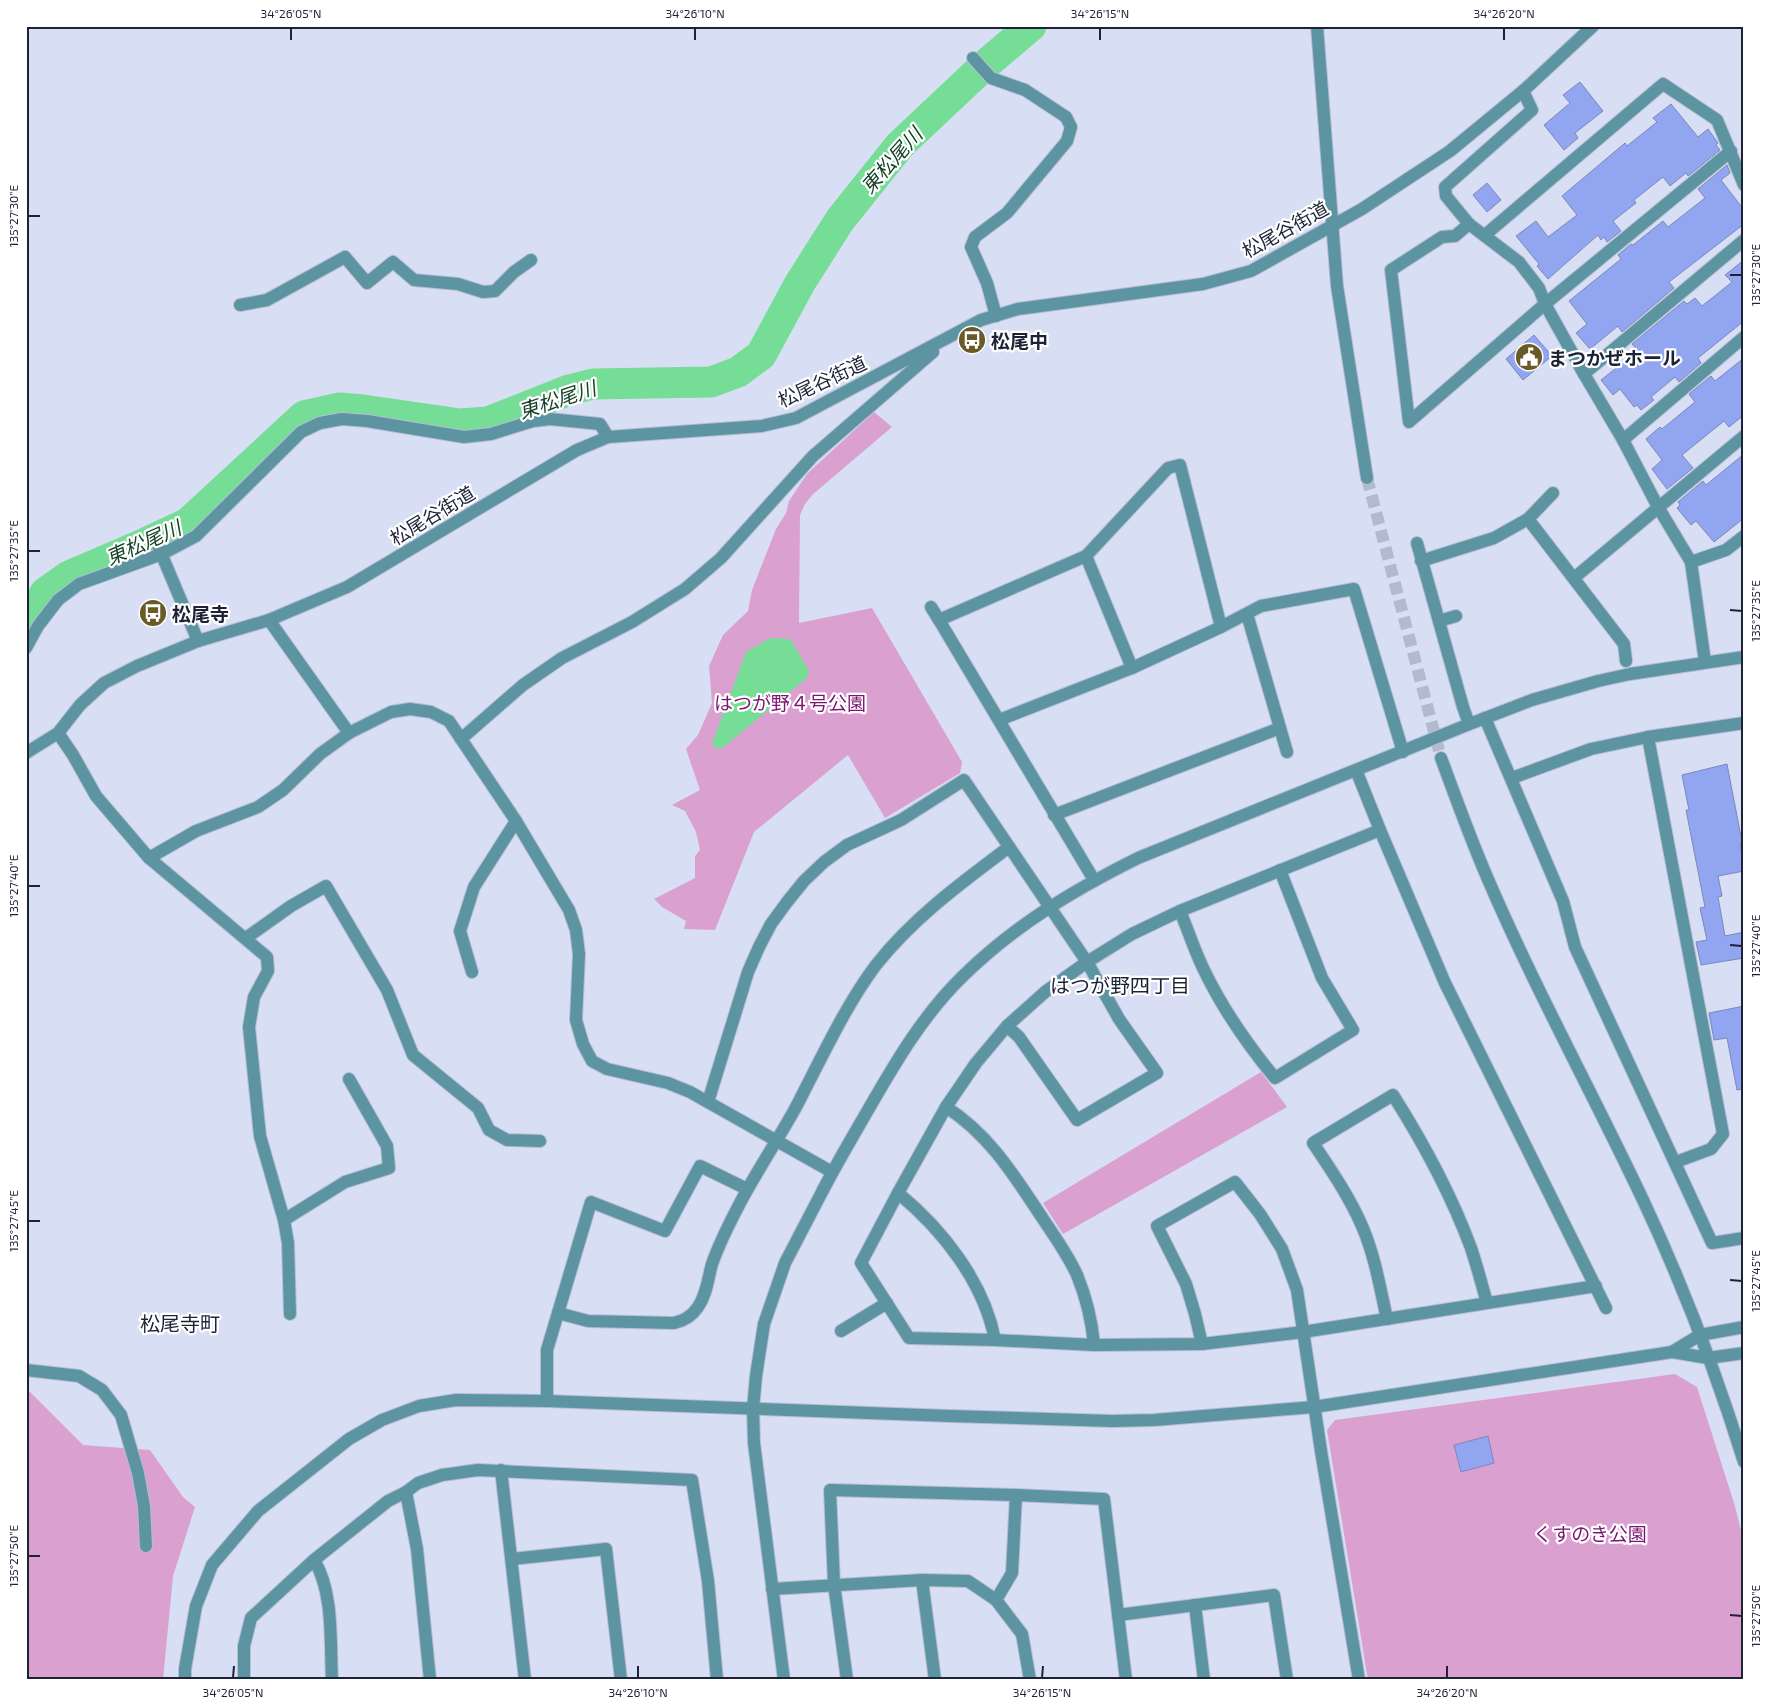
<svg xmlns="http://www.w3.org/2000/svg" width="1770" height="1706" font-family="'Exo 2','Noto Sans JP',sans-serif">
<rect width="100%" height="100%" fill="#d8dff5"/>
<g fill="#daa0d0">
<path d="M874,412L892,427L812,495L805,504L800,515L799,623L872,608L962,762L960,773L885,818L848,755L754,832L715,930L684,929L686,921L662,907L654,899L695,878V856L700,850L696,832L685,811L672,805L700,790L686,749L698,735L712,703L709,666L723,635L748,611L752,590L776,529L786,513L789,501L807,474Z"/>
<path d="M1261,1072L1287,1107L1063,1234L1043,1203Z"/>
<path d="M1675,1374L1697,1387L1734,1503L1744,1542V1680H1368L1327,1430L1335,1420Z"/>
<path d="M26,1388L83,1445L150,1450L183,1497L195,1507L173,1576L163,1680H26Z"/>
</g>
<path fill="#75dd96" d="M770,638L790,639L808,669V677L721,749L716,748L712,744L746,652Z"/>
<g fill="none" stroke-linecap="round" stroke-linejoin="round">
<path stroke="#75dd96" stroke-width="31" d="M26,625L45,593L69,576L139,546L188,523L304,416L340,408L363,410L460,424L488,422L569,390L593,384L711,382L738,372L761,355L800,283L840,220L900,145L985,65L1031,26"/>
</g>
<g fill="#92a5f0" stroke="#7b88ba">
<path d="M1580,82L1603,111L1575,133L1578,138L1564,150L1544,125L1570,103L1563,95Z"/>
<path d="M1671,104L1698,137L1708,129L1716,140L1718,143L1716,145L1720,150L1688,176L1686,173L1670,186L1663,177L1634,200L1636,203L1613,221L1621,231L1607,242L1604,237L1601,240L1598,235L1548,279L1537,266L1539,264L1516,236L1536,221L1548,237L1577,215L1562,196L1625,143L1627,146L1657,122L1653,118Z"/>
<path d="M1727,165L1730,173L1721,180L1744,210V224L1669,282L1674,288L1622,332L1618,326L1590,349L1576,333L1587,324L1569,301L1621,259L1618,255L1631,244L1633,245L1663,221L1668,227L1705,198L1698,189Z"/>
<path d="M1487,183L1501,200L1487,212L1473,195Z"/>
<path d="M1744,260V321L1698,358L1701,363L1679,382L1675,377L1651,397L1654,400L1641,410L1637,405L1634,407L1620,389L1613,395L1601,380L1638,351L1632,344L1684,301L1687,304L1695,298L1702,306L1732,282L1725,275Z"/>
<path d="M1534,335L1552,356L1523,380L1506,359Z"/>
<path d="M1744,358V415L1729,427L1724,421L1682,455L1693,468L1667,489L1652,469L1662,460L1646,439L1660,427L1662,429L1695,402L1689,394L1711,376L1715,381Z"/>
<path d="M1744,454V518L1714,542L1696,521L1691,525L1677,508L1680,505L1678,502L1703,481L1706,485Z"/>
<path d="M1727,764L1742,842H1740L1744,871L1718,876L1722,896L1718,897L1725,936L1744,932V958L1701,965L1696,942L1707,940L1700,908L1705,907L1686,810H1689L1682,775Z"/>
<path d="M1744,1006V1089L1737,1090L1727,1038L1714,1040L1709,1013Z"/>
<path d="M1488,1436L1494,1463L1461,1472L1454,1445Z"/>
</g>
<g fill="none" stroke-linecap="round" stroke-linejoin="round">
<path stroke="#b3b9cf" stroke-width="12" stroke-dasharray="12 6" stroke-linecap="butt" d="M1367,478L1441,758"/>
<defs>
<g id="minor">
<path d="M973,58L991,78L1025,90L1066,117L1071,127L1067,141L1007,213L975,237L971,247L987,283L996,316"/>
<path d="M1523,91L1532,110L1445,187L1446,196L1469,224L1519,262L1539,288L1545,304L1584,374L1623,440L1658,507L1691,562L1726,550L1744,536"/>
<path d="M1469,224L1455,236L1442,237L1391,270L1409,422L1545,304L1731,151"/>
<path d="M1485,235L1663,84L1717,120L1744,185"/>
<path d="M240,305L267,300L345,257L367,283L393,262L414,280L458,284L483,292L495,291L514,272L531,260"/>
<path d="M1584,374L1744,240"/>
<path d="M1623,440L1744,337"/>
<path d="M1528,519L1624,644L1626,661"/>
<path d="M153,534L198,641"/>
<path d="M1417,543L1463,707L1469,724"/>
<path d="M1086,556L1132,668"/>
<path d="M1421,561L1494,538L1528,519L1553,493"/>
<path d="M1691,562L1705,662"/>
<path d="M1574,578L1744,436"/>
<path d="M931,607L939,620"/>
<path d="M1247,614L1287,752"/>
<path d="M269,620L349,733"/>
<path d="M1439,621L1456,616"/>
<path d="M26,648L38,626L58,600L79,584L162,554L196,536L301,432L320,423L342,419L367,421L464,437L491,434L533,421L550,419L600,424L608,437"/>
<path d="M1485,718L1563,901L1575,947L1712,1243L1744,1238"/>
<path d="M999,720L1132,668L1221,627L1261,606L1354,589L1403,752"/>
<path d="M58,733L73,755L96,796L149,858L196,831L258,807L283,790L320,754L349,733L391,712L410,709L431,712L449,721L516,821L569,910L576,930L579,954L576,1020L583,1044L592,1061L607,1069L668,1083L690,1092L832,1172"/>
<path d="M1648,737L1723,1134L1711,1149L1676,1162"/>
<path d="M461,739L523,685L562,658L632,622L685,589L721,558L813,456L933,352"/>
<path d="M26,753L58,733L80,705L104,683L137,666L198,641L269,620L347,587L577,450L608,437L762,426L796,418L981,320L1018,309L1203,284L1251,271L1362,209L1450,151L1523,91L1593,26"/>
<path d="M1356,770L1380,830L1445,983L1606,1308"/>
<path d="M1512,778L1591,749L1648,737L1744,723"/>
<path d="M1054,815L1280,728"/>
<path d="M1380,830L1180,911L1132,934L1087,962L1045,992L1007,1026L976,1063L946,1107L898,1193L861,1263L909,1338L995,1340L1094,1345L1202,1344L1303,1332L1596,1286"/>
<path d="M149,858L267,957L268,971L254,997L249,1027L260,1136L284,1220L288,1243L290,1314"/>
<path d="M1094,880L939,620L1086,556L1168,468L1180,465L1221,627"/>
<path d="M1180,911C1188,930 1194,949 1203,968C1222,1008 1247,1044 1275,1078L1353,1030L1322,978L1280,870"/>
<path d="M246,938L291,906L326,886L387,990L413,1055L478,1108L489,1130L507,1140L540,1141"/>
<path d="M472,972L460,931L474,887L516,821"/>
<path d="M708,1102L748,972L759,947L771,924L787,902L804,881L824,862L847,845L901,820L964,780L1087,962L1119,1019L1157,1073L1077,1120L1019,1037L1007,1026"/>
<path d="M946,1107C990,1135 1015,1177 1043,1219C1055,1237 1068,1255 1077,1275C1086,1297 1092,1321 1094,1345"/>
<path d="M823,1190C837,1163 853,1136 868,1110C895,1063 923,1015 962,977C1015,925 1072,891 1138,858L1467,725L1532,700L1598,681L1630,674L1744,657"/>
<path d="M898,1193C942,1229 984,1282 995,1340"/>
<path d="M284,1220L345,1182L389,1168L387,1146L349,1079"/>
<path d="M558,1313L588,1321L674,1323C684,1321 692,1316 698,1307C707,1294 708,1278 712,1264C719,1244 729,1224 739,1205C756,1172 778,1140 796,1107C820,1061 845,1006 876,965C913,918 961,883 1009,847"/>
<path d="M1387,1319C1380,1288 1375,1256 1362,1226C1349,1196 1331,1170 1313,1143L1393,1095C1424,1144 1451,1194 1471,1248C1477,1266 1482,1285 1487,1303"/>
<path d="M841,1331L887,1303"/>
<path d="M1202,1344L1195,1314L1186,1284L1157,1226L1235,1182L1260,1214L1282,1249L1297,1290L1321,1451L1359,1680"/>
<path d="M26,1370L79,1376L102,1390L121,1415L138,1473L144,1506L146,1546"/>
<path d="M547,1401V1350L591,1202L665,1231L700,1166L747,1189"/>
<path d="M501,1470L525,1680"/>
<path d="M406,1492L417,1549L430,1680"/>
<path d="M512,1559L606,1549L621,1680"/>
<path d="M314,1560C334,1592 330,1643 332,1680"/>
<path d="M922,1580L935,1680"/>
<path d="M772,1589L922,1580L968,1581L996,1600L1022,1634L1030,1680"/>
<path d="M996,1600L1012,1573L1016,1495"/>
<path d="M1195,1605L1204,1680"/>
<path d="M1118,1615L1274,1595L1287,1680"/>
<path d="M244,1680V1646L251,1618L314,1560L388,1501L406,1492L418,1483L442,1475L478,1470L692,1480L708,1581L717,1680"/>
<path d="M847,1680L834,1584L830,1490L1016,1495L1104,1499L1126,1680"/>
</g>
<g id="tertiary">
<path d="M1317,26L1337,286L1367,478"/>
<path d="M1441,758C1456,798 1470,838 1487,877C1534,987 1592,1092 1643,1200C1683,1285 1716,1372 1744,1462"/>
<path d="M1672,1352L1700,1335L1744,1327"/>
<path d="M185,1680V1669L196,1606L212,1565L258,1511L349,1439L382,1420L419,1406L456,1400L547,1401L950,1416L1112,1421L1154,1420L1314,1407L1672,1352L1708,1358L1744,1353"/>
<path d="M784,1680L754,1443L753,1409L756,1376L764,1324L785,1263L823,1190"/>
</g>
</defs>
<use href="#minor" stroke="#b6bdd3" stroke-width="14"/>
<use href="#tertiary" stroke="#b6bdd3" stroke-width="14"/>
<use href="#minor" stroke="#5c95a1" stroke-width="12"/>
<use href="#tertiary" stroke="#5c95a1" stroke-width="12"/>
</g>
<path fill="none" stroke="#1d2236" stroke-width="2" d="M291,40V28M695,40V28M1100,40V28M1504,40V28M28,216H40M1730,275H1742M28,551H40M1730,610L1742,611M28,886H40M1730,945L1742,946M28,1221H40M1730,1280L1742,1281M28,1556H40M1730,1615L1742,1616M233,1678L234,1666M638,1678V1666M1042,1678L1043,1666M1447,1678V1666"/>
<defs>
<symbol id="bus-disc" viewBox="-11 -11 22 22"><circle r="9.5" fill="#695a27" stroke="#fff"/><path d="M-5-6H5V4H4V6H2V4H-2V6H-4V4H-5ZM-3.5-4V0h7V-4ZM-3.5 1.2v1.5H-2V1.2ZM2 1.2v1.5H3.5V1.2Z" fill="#fff"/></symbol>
<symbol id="civic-disc" viewBox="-11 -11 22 22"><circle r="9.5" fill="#695a27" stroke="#fff"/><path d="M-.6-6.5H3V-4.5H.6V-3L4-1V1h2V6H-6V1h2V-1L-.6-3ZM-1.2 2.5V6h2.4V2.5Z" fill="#fff"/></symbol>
</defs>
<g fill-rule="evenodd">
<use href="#bus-disc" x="956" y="324" width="32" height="32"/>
<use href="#civic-disc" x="1513" y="341" width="32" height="32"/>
<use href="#bus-disc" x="137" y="597" width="32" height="32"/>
</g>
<g text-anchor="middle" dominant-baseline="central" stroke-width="4.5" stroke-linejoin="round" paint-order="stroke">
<g font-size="19" fill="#1d2236" stroke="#fff">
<text transform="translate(1285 229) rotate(-29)">松尾谷街道</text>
<text transform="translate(822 381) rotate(-25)">松尾谷街道</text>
<text transform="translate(432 515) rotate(-31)">松尾谷街道</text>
</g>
<g font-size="19" font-weight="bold" fill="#1d2236" stroke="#fff" text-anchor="start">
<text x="991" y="340">松尾中</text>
<text x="1548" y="357">まつかぜホール</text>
<text x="172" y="613">松尾寺</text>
</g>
<g font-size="19" fill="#7c1472" stroke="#fff">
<text x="790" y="702">はつが野４号公園</text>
<text x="1590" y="1533">くすのき公園</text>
</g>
<g font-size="20" font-style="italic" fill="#174226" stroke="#fff">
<text transform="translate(891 160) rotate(-48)">東松尾川</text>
<text transform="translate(557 399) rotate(-18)">東松尾川</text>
<text transform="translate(143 542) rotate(-24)">東松尾川</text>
</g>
<g font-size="20" fill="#1d2236" stroke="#fff">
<text x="1120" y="985">はつが野四丁目</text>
<text x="180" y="1323">松尾寺町</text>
</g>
</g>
<rect width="1770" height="1706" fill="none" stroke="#ffffff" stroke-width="55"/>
<rect x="28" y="28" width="1714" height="1650" fill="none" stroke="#1d2236" stroke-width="2"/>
<g font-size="12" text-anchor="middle" fill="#1d2236">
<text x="291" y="18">34°26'05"N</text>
<text x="695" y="18">34°26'10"N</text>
<text x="1100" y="18">34°26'15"N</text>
<text x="1504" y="18">34°26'20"N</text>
<text transform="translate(14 216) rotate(-90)" y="4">135°27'30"E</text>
<text transform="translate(1756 275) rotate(-90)" y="4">135°27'30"E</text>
<text transform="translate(14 551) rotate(-90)" y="4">135°27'35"E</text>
<text transform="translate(1756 611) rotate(-90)" y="4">135°27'35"E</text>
<text transform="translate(14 886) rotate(-90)" y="4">135°27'40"E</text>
<text transform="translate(1756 946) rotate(-90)" y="4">135°27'40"E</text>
<text transform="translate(14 1221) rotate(-90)" y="4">135°27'45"E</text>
<text transform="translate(1756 1281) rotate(-90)" y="4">135°27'45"E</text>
<text transform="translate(14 1556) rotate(-90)" y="4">135°27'50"E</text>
<text transform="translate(1756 1616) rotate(-90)" y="4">135°27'50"E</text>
<text x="233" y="1697">34°26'05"N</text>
<text x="638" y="1697">34°26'10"N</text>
<text x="1042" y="1697">34°26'15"N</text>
<text x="1447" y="1697">34°26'20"N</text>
</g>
</svg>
